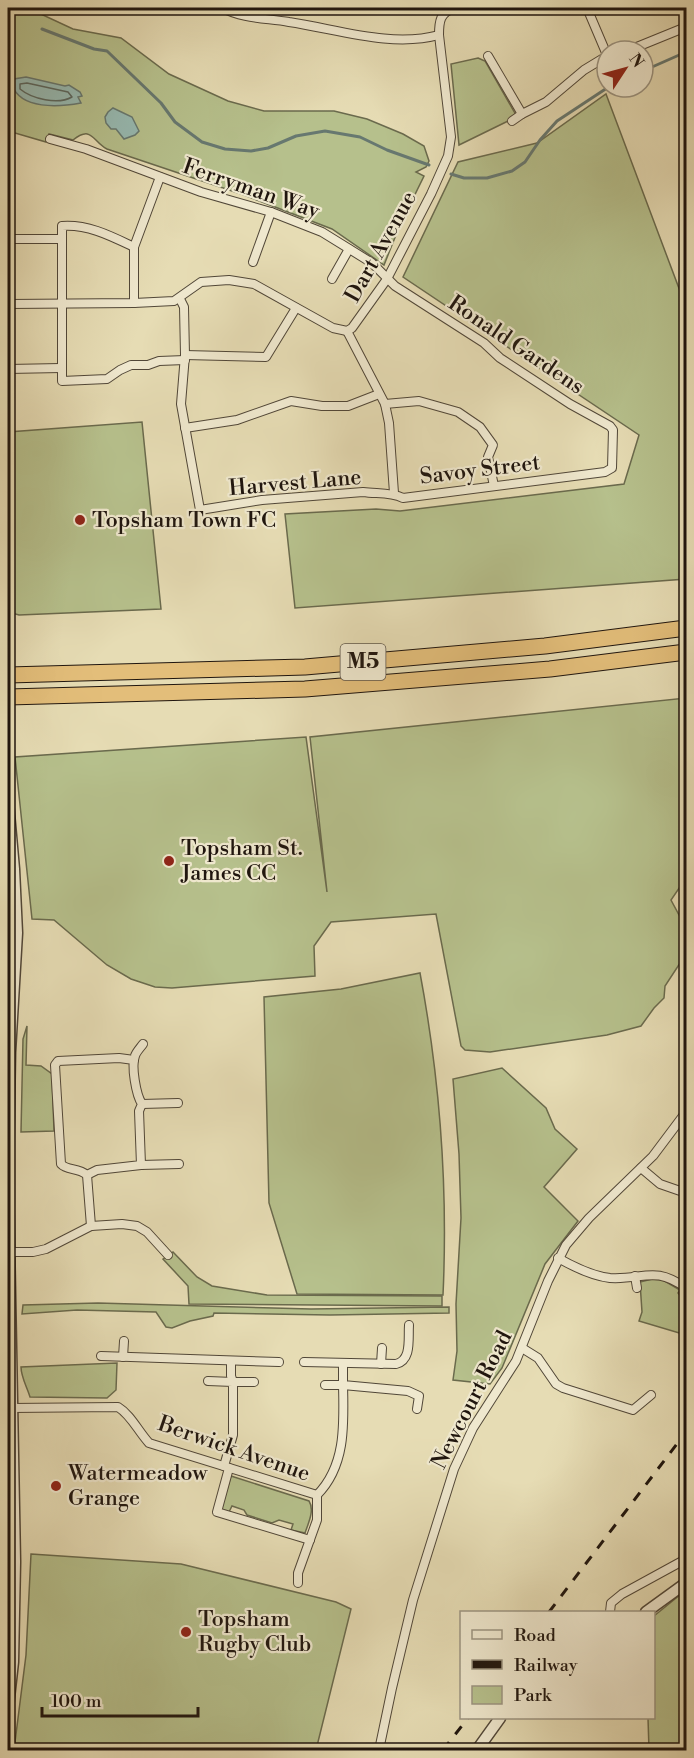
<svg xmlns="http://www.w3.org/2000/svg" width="694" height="1758" font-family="'Libre Bodoni',serif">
<rect width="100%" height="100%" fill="#e6dcb4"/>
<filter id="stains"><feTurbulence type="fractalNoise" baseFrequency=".00333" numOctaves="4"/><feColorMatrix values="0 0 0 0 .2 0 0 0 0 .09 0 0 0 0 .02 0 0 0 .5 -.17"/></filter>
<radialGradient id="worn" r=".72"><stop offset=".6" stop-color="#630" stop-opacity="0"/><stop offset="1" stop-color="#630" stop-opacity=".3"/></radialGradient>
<g fill="#b6c08c" stroke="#6a6a4d" stroke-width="1.5">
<path d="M8,8H28L73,29L121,38L169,74L228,101L264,111H334L367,119L403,134L424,146L429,161L426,167L416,172L424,176L400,225L384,265L332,229L244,195L107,149C92,141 92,125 73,140L49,134L46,142L8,131Z"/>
<path d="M478,58L485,61L516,115L506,122L459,145L451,64Z"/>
<path d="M606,94L686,307V579L295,608L285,514L376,509L400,511L624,484L639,435L403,277L458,162L537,143Z"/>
<path d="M142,422L161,609L19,615L8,612V432Z"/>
<path d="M686,698V878L671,900L686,928V954L665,986L664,998L654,1008L641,1026L607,1035L490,1052L465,1050L461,1046L436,914L331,922L314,946L315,976L172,988L155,987L131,979L107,965L54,920L32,919L15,757L306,737L327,892L310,737Z"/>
<path d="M420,973C440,1080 448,1187 443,1295L297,1294L269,1203L264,997L341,989Z"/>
<path d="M27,1026L26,1065L41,1066L52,1074L54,1131L21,1132L23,1039Z"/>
<path d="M502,1068L546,1108L555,1129L577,1149L544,1187L578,1221L545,1264L502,1368L490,1384L453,1380L457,1351L456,1304L461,1218L459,1154L453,1079Z"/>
<path d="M173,1252L197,1277L212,1286L267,1295L442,1296V1306L189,1304L188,1286L163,1259Z"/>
<path d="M652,1279L663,1280L680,1290L678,1293L686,1303V1335L639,1321L642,1312L640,1282Z"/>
<path d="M98,1303L311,1309L449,1307V1313L330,1315L214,1313L213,1316L190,1321L172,1328L166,1327L156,1312L77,1310L22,1314L23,1305Z"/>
<path d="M117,1363L116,1390L107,1398L30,1397C27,1387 21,1377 21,1367Z"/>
<path d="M231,1476L309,1501C315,1510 308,1524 305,1533L291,1530L293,1524L279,1520L272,1523L247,1515L244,1510L232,1506L229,1512L221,1510Z"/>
<path d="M31,1554L181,1564L336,1602L351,1609L316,1750H14L26,1655Z"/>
<path d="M686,1590V1750H649L648,1718H654V1616Z"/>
</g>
<g fill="#97bab2" stroke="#677870" stroke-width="1.5">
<path d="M26,77L65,86L69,85L80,92L82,96L78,97L81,103C59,107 21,110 12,85L14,79Z"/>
<path d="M113,108L132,117L139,131L135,135L124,139L116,129H111L106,123L105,117L108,112Z"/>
</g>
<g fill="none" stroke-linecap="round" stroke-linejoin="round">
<path stroke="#5b6860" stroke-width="1.5" d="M27,83L68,92L72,97C58,105 32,99 20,89V84Z"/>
<g stroke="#677870" stroke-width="3">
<path d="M42,29L94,49L107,51L161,103L175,122L202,142L225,149L251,151L268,148L296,136L325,131L360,137L387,150L429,165"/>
<path d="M643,71L686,52"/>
<path d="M451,174L464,178H487L512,171L525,162L540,140L557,121L607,88"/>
</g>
<defs>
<g id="minor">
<path d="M223,8C243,19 266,18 289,22C337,29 391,48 439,35"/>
<path d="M587,8L607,55"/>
<path d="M627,51L686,27"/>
<path d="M488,56L522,114L546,102L584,70L607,56"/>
<path d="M512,121L522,114"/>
<path d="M50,139L86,149L201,192L271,212L322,232L372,263L395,286L484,343L500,358L570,404L610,426L613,430L612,468L605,472L403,498C390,492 377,494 363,492L262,500L200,510L181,404L185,355L184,307L180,299"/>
<path d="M8,239H61"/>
<path d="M134,247C111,236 88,224 62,226V381L107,379L120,370L131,365H148L159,361L185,360"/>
<path d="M253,262L271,212"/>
<path d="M332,279L349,249"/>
<path d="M134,303V247L160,177"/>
<path d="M8,304L134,303L174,301L201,282L229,280L254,284L333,328L347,331L352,328L387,279L431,194L448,156L451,137L439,35C439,21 440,13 454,8"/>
<path d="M347,331L385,404L389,423L394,493"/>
<path d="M185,355L266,357L296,308"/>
<path d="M8,369L61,368"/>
<path d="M385,404L419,401L458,412L480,427L493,445L488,457L494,486"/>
<path d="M185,428L237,420L291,401L322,406H348L379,394"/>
<path d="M142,1104L178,1103"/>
<path d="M141,1165L179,1164"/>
<path d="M641,1168L660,1184L686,1193"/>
<path d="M87,1175L97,1170L141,1165L139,1111L142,1104C136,1095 131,1066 135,1056C136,1052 141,1047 143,1044"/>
<path d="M91,1226L87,1175C78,1167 67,1171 61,1164L55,1065L58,1061L119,1058L134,1060"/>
<path d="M8,1252H33L46,1249L91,1226L122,1224L137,1226L147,1232L168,1255"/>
<path d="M558,1258C574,1267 592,1276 610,1278C644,1280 654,1265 686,1288"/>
<path d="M635,1276L637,1288"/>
<path d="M522,1348L538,1358L556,1384L563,1388L633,1410L651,1395"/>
<path d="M101,1356L279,1362"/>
<path d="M123,1357L124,1341"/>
<path d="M231,1361V1376L233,1382H254"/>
<path d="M304,1362L396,1364C412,1360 408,1339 409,1325"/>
<path d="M343,1363V1385L408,1391L419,1396L417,1409"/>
<path d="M381,1364L382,1348"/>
<path d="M208,1381L233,1382V1435L224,1466"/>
<path d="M11,1408L118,1407C131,1415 138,1431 149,1443L317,1495"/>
<path d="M229,1468L217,1512L310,1540"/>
<path d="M317,1495C346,1466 344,1424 343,1385H325"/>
<path d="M298,1583V1573L317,1520V1495"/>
<path d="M610,1612L611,1603L622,1594L686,1559"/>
<path d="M379,1750L392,1688L413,1600L454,1469L473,1428L516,1361L548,1281L566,1245L589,1218L653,1156L686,1112"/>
</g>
<g id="tertiary">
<path d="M8,802L14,869L17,933L10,1052L8,1167"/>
<path d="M8,1185L15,1562L13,1662L8,1707"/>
<path d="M646,1612L686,1583"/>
<path d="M477,1750L500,1718"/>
</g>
<g id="motorway">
<path d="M8,675L305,667L545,646L686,628"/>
<path d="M8,697L305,689L550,669L686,652"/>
</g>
</defs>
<use href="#minor" stroke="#514738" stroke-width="10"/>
<use href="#tertiary" stroke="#514738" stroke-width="13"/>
<use href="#motorway" stroke="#1f150e" stroke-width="17"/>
<use href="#minor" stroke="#efe8ce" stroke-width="8"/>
<use href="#tertiary" stroke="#efe8ce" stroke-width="10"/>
<use href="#motorway" stroke="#e3be7a" stroke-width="15"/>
<g stroke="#1f150e" stroke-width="3" stroke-dasharray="10 10" stroke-linecap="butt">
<path d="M549,1612L686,1432"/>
<path d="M443,1750L468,1718"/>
</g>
</g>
<g fill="#8f2418" stroke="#efe8ce" stroke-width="2">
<circle cx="80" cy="520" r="6"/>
<circle cx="169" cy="861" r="6"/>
<circle cx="56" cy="1486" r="6"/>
<circle cx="186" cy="1632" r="6"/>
</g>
<g text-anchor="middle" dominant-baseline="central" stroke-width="4.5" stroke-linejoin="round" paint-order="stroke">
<rect fill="#efe8ce" stroke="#5d5448" stroke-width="1.5" x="340.5" y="644" width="45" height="36" rx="4.5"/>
<g font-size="21" font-weight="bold" fill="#1f150e">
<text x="363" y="662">M5</text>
</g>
<g font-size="22" fill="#1f150e" stroke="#efe8ce">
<text transform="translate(251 189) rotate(19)">Ferryman Way</text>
<text transform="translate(381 247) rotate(-61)">Dart Avenue</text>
<text transform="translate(516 345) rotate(34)">Ronald Gardens</text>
<text transform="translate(480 470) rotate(-7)">Savoy Street</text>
<text transform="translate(295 483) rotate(-5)">Harvest Lane</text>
<text transform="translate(472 1400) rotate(-63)">Newcourt Road</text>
<text transform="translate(234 1449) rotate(19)">Berwick Avenue</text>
</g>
<g font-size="22" fill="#1f150e" stroke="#efe8ce" text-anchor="start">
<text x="92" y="520">Topsham Town FC</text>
<text x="181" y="848">Topsham St.<tspan x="181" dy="25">James CC</tspan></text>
<text x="68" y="1473">Watermeadow<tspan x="68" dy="25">Grange</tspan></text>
<text x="198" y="1619">Topsham<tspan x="198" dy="25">Rugby Club</tspan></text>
</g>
</g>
<rect width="694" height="1758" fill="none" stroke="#e6dcb4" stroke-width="30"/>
<rect x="9" y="9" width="676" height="1740" fill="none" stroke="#1f150e" stroke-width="3"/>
<rect x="15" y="15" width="664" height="1728" fill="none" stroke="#1f150e" stroke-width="1.5"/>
<rect x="460" y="1611" width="195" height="108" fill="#efe8ce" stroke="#9c9481" stroke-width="1.5"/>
<rect x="472" y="1630" width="30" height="9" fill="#efe8ce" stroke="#9c9481" stroke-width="1.5"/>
<text x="514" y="1641" font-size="18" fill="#1f150e">Road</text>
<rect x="472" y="1660" width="30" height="9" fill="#1f150e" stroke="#9c9481" stroke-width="1.5"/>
<text x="514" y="1671" font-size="18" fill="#1f150e">Railway</text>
<rect x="472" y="1686" width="30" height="18" fill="#b6c08c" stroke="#9c9481" stroke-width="1.5"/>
<text x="514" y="1701" font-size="18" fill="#1f150e">Park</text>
<g transform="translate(625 69) rotate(54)"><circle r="28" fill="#efe8ce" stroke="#9c9481" stroke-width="1.5"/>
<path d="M0-4.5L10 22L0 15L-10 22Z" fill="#8f2418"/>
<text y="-9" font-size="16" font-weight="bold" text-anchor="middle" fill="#1f150e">N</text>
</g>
<path d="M42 1707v9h156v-9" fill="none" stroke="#1f150e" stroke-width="3"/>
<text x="51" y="1707" font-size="18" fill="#1f150e" stroke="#efe8ce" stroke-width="4.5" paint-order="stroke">100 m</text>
<rect width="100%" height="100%" filter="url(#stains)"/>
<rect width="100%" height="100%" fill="url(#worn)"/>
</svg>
